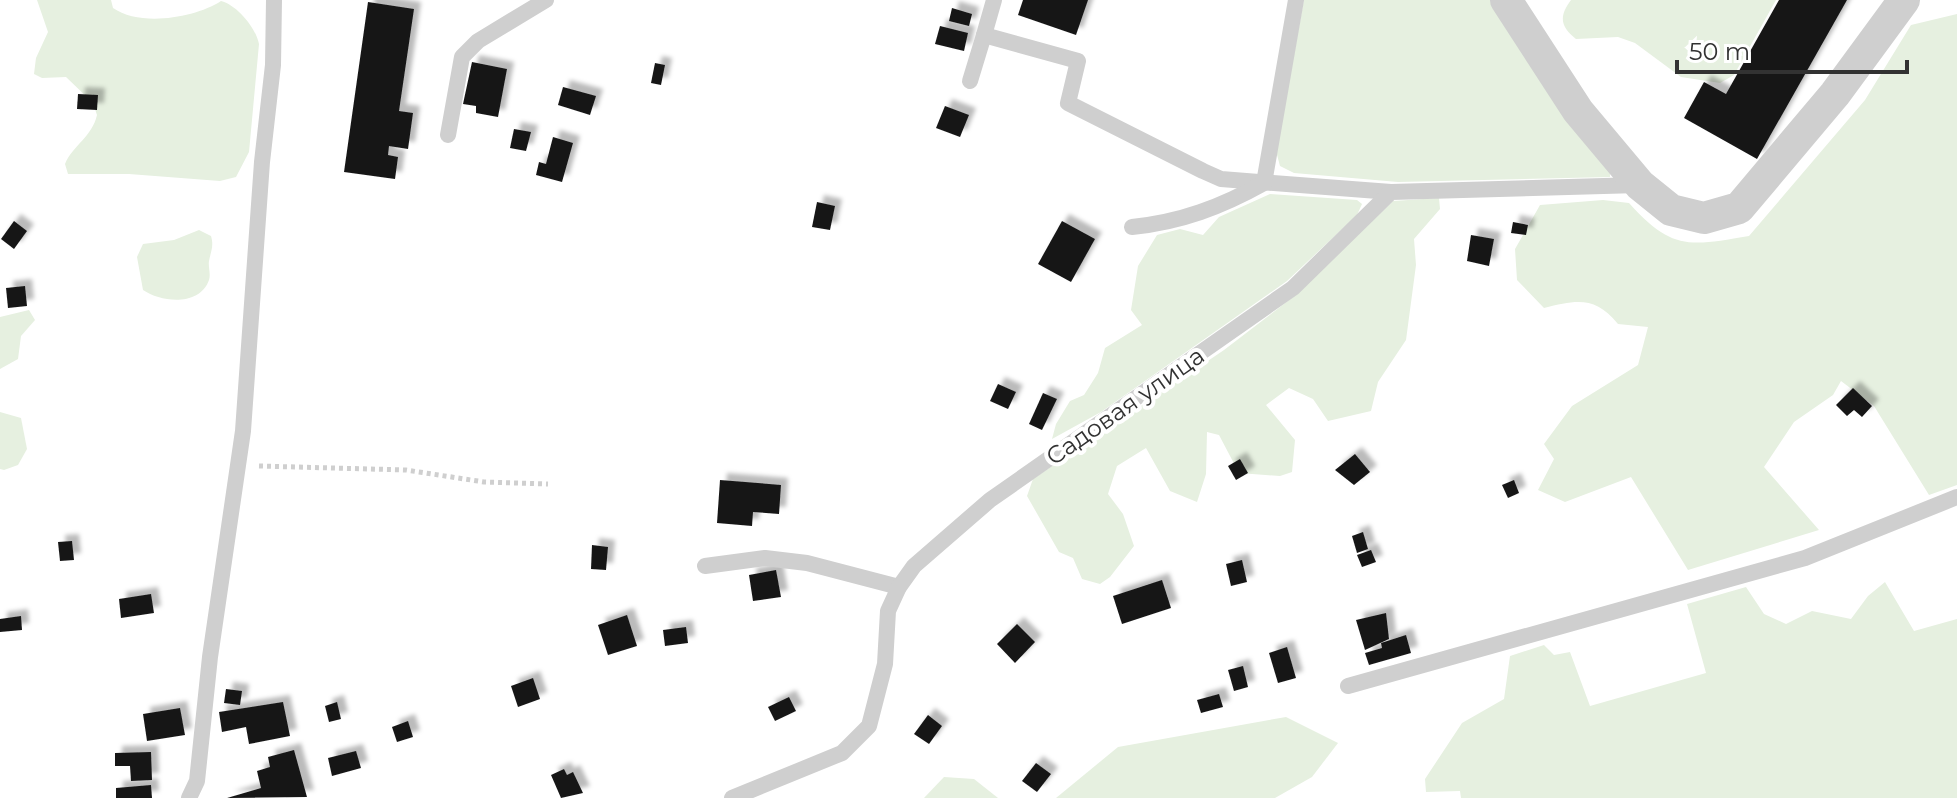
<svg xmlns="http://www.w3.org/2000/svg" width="1957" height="798" font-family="Montserrat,sans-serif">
<defs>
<filter id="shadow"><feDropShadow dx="7" dy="-7" stdDeviation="2" flood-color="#0004"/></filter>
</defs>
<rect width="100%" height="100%" fill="#fff"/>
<g fill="#e6f0e0">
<path d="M37,0H111L113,8C140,27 195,18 221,1C237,5 256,28 259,44L249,152L236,177L220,181L129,174H68L65,164C73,145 92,137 97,115L93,103L66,77L42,78L34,74L36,58L48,32Z"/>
<path d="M1304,0H1496L1610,166V177L1398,182L1294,173L1280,166L1276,151Z"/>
<path d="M1571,0H1776L1734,75L1720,83L1681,77L1635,43L1618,37L1576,39C1560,26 1559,16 1571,0Z"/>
<path d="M1957,14V485L1929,495L1874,406L1841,381L1833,395L1794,422L1764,467L1819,530L1688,570L1631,477L1565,502L1538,490L1554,459L1544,444L1572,406L1638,365L1648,327L1618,324C1595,296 1577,300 1544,308L1517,280L1515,249L1540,205L1603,200L1629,203C1672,251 1690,246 1749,236L1865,100L1911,25Z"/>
<path d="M1270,194L1357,200L1362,204L1357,215L1287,281L1101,412L1052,439L1056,424L1070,401L1084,395L1098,373L1105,348L1142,325L1131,310L1138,266L1157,235L1180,229L1203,235L1219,217Z"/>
<path d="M1439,198L1440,209L1414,239L1416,265L1406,340L1378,382L1371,411L1328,421L1313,399L1289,388L1266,405L1295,440L1292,472L1280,476L1239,473L1219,435L1207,432L1206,474L1197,502L1170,491L1146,448L1117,466L1108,494L1123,514L1134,546L1110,577L1100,584L1082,579L1073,558L1059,552L1027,496L1033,479L1224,350L1293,297L1393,201Z"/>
<path d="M199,230L211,236C214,246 211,251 209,261C208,267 211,274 209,280C200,306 162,303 143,290L137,257L143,244L174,240Z"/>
<path d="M29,310L35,320L21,336L18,359L0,369V317Z"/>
<path d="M0,412L21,418L27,449L18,465L4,470L0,469Z"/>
<path d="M1885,582L1914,631L1957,619V798H1461L1460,791L1426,792L1425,779L1462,723L1504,699L1510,656L1544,645L1554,655L1570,652L1590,706L1706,673L1687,604L1746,587L1764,614L1786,624L1812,611L1851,619L1868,596Z"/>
<path d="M1286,717L1338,743L1312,777L1275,798H1056L1118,747Z"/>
<path d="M944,777L974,779L998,798H924Z"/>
</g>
<g fill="#191919" filter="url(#shadow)">
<path d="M1023,0H1088L1076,35L1018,15Z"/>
<path d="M1779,0H1847L1757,159L1684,118L1704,82L1726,94Z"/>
<path d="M368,2L414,9L399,111L413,113L408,149L389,146L388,155L398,157L395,179L344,172Z"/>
<path d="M952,8L972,14L969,26L949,21Z"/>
<path d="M940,26L968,33L964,51L935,44Z"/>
<path d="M472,62L507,69L498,117L476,113V106L463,104Z"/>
<path d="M655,63L665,65L661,85L651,83Z"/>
<path d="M563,87L596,96L590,115L558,105Z"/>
<path d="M78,94L98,95L97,110L77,109Z"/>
<path d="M945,106L969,115L960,137L936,128Z"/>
<path d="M514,129L531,132L526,151L510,148Z"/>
<path d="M553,137L573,143L562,182L536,175L539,162L546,164Z"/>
<path d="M817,202L835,206L830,230L812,227Z"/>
<path d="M14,221L27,231L14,249L1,239Z"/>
<path d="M1062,221L1095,239L1071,282L1038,264Z"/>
<path d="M1513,222L1528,225L1526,235L1511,233Z"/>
<path d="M1471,235L1494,239L1489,266L1467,261Z"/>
<path d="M25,286L27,306L8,308L6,288Z"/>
<path d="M998,384L1016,392L1008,409L990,401Z"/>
<path d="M1853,388L1872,406L1862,417L1854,410L1847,416L1836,405Z"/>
<path d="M1043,393L1057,399L1042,430L1029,424Z"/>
<path d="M1355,454L1370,472L1354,485L1335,470Z"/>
<path d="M1240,459L1248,473L1236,480L1228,466Z"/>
<path d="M720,480L781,485L779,514L753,512L752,526L717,523Z"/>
<path d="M1514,480L1519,493L1508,498L1502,485Z"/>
<path d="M1363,532L1368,549L1357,553L1352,536Z"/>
<path d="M72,541L74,560L60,561L58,542Z"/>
<path d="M592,545L608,547L606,570L591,569Z"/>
<path d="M1371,550L1376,562L1362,567L1357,555Z"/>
<path d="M1242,560L1247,582L1231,586L1226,564Z"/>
<path d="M776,570L781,597L753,601L749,575Z"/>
<path d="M1162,580L1171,608L1122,624L1113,596Z"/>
<path d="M151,594L154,613L121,618L119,599Z"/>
<path d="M1386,613L1389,639L1365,650L1356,620Z"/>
<path d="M627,615L637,646L608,655L598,625Z"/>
<path d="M21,616L22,630L0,632V619Z"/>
<path d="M1017,624L1035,642L1015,663L997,644Z"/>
<path d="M686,627L688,643L665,646L663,630Z"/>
<path d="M1406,635L1411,653L1369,665L1365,653L1382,648L1381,643Z"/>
<path d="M1287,647L1296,678L1278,683L1269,653Z"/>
<path d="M1243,666L1248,687L1234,691L1228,670Z"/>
<path d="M533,678L540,699L518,707L511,686Z"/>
<path d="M226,689L242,691L240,705L224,703Z"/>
<path d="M1219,694L1223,707L1201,713L1197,700Z"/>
<path d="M789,697L796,711L775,721L768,707Z"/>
<path d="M283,702L290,736L249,744L246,727L222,732L219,712Z"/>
<path d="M337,702L341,719L329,722L325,706Z"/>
<path d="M180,708L185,735L147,741L143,714Z"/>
<path d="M928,715L942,726L929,744L914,734Z"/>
<path d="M408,721L413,737L397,742L392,727Z"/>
<path d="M294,750L307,797L227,798L261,788L257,771L270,767L268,757Z"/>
<path d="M356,751L361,768L332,776L328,758Z"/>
<path d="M151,752L152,780L131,781L130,766H115V753Z"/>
<path d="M1036,763L1051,774L1037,792L1022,781Z"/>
<path d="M564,769L567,775L573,772L583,793L561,798L551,775Z"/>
<path d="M151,785L152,798H116V788Z"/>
</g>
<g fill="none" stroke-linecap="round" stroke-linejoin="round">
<path stroke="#cfcfcf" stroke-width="5" stroke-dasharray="4 4" stroke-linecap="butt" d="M259,466L406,470L484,482L548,484"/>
<g stroke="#cfcfcf" stroke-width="16">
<path d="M994,0L984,35L1078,61L1068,103L1203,171L1221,179L1391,192"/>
<path d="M970,81L984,35"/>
<path d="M448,135L462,57L478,41L546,0"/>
<path d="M1132,227C1181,222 1221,207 1264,183L1296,0"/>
<path d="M705,566L765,558L807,563L899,587"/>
<path d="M1348,686L1805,558L1957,497"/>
<path d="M189,798L197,781L210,657L243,431L262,162L273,65L274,0"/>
<path d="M732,798L842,753L869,726L885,664L888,611L899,587L914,566L990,500L1293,288L1391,192L1639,185"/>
</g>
<path stroke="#cfcfcf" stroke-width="32" d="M1506,0L1578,111L1640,185L1671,210L1704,218L1739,208L1835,94L1904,0"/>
</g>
<g text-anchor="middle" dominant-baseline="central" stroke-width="8" stroke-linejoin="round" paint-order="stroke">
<g font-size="24" fill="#323232" stroke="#fff">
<text transform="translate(1125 406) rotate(-35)">Садовая улица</text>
</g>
</g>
<path d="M1677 60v12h230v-12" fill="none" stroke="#323232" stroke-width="4"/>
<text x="1689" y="60" font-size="24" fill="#323232" stroke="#ffffff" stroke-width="6" paint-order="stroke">50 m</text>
</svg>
